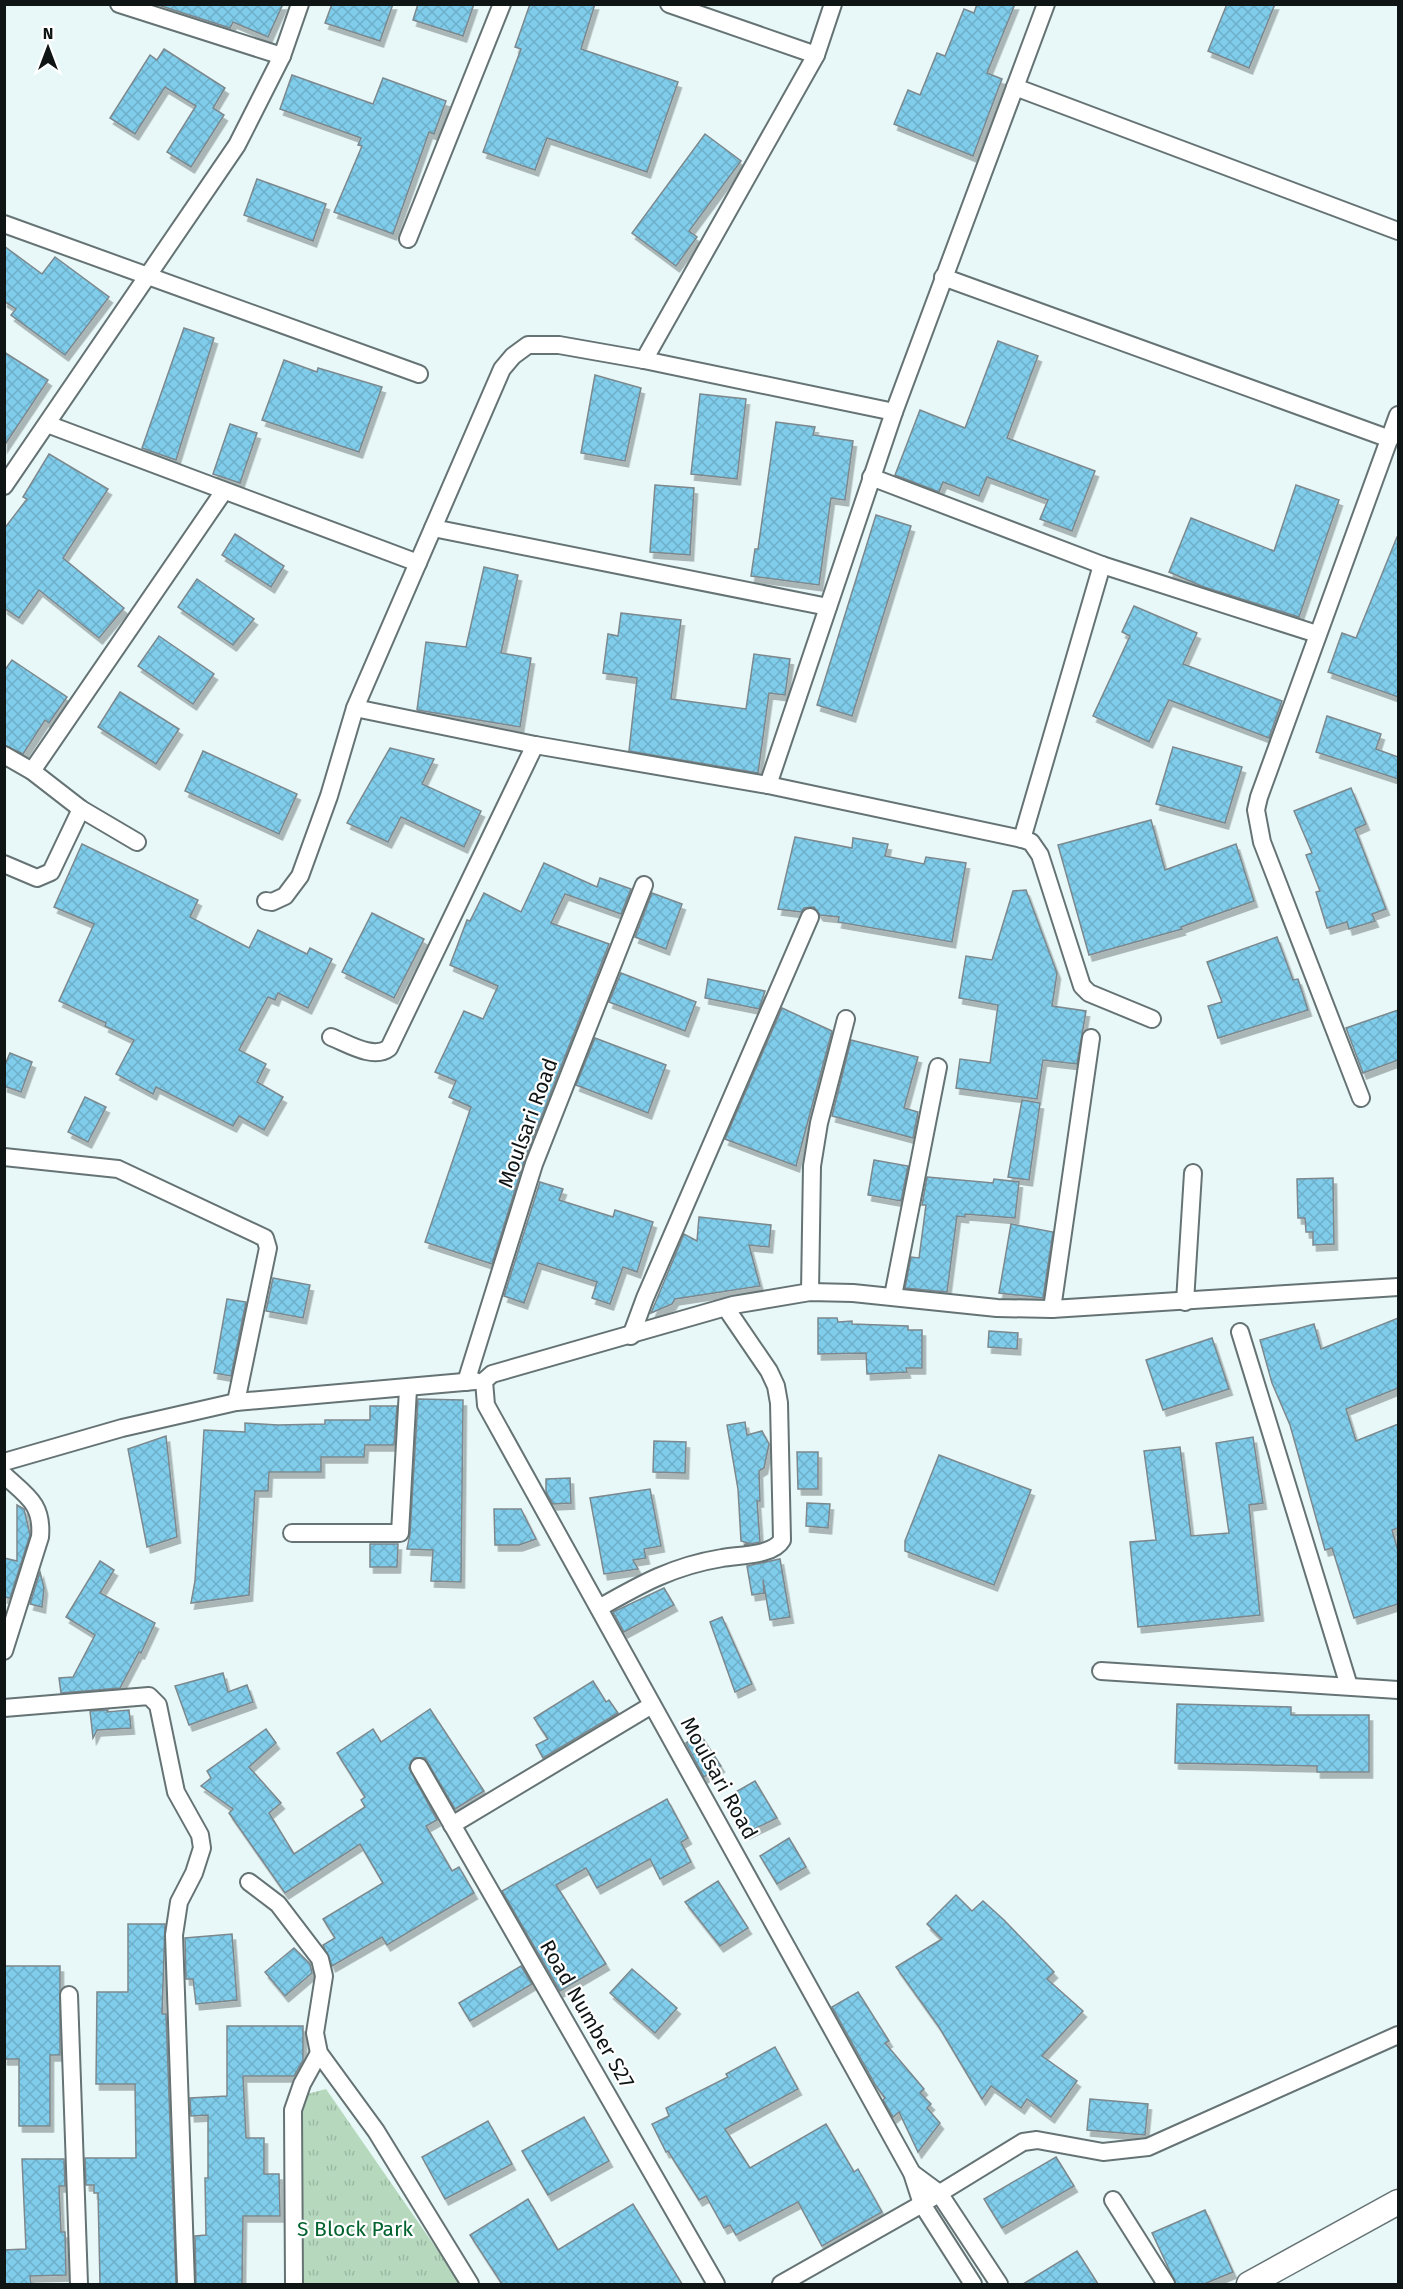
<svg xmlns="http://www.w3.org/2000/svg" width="1403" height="2289" font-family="'Fira Sans',sans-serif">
<defs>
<pattern id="park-tufts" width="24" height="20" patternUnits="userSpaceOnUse" patternTransform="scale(1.5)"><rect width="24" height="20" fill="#b6d9bd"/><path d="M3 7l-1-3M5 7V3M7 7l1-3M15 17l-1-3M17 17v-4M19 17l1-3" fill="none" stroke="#9bb9a2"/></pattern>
<pattern id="building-cross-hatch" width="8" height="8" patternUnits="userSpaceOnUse" patternTransform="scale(1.5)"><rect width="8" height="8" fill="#80cdeb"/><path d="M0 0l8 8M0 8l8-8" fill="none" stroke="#6dafc9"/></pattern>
<filter id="shadow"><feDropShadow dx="3.5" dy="6" stdDeviation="0" flood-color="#0004"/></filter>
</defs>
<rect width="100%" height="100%" fill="#e8f8f8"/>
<path fill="url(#park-tufts)" d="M326,2089L461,2284H301L296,2097Z"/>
<g fill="url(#building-cross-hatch)" stroke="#7c888d" stroke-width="1.5" filter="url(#shadow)">
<path d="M155,4H283L268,37L233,22L230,28Z"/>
<path d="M332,4H393L380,41L325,23Z"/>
<path d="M418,4H474L463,36L413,20Z"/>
<path d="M530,4H595L581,49L678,82L647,172L547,138L535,170L483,152L521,49L515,47Z"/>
<path d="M977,4H1015L987,73L1002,79L973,156L894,124L908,90L920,95L937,53L945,56L964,9L974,13Z"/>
<path d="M1227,4H1275L1249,68L1208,51Z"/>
<path d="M164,49L225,88L213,108L224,115L191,167L167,152L196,106L165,87L135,134L110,118L150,55L157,60Z"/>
<path d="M292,75L373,104L383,78L446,101L434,134L429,132L393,234L334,212L362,146L358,145L361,138L280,109Z"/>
<path d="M705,134L741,161L689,231L697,237L676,266L632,233Z"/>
<path d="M257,179L326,204L313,241L244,215Z"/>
<path d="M4,246L42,274L55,257L109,297L65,355L11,315L16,309L4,301Z"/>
<path d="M184,328L214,338L176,460L142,448Z"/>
<path d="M998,341L1038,356L1007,438L1095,471L1072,531L1040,519L1048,500L987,477L979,496L943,482L939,492L895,475L920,410L965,428Z"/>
<path d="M4,352L48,380L4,446Z"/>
<path d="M284,360L317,372L318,368L382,387L359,452L262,420Z"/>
<path d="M595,375L641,388L625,461L581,453Z"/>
<path d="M700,394L746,399L737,479L691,474Z"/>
<path d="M776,422L815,427L813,435L853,441L845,500L831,498L819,585L751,576L755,549H758Z"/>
<path d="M230,424L257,433L240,483L213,474Z"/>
<path d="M49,454L108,489L63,558L124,608L99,638L39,590L19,618L4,608V529L27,499L23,497Z"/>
<path d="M655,485L694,488L690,555L650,552Z"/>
<path d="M1296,485L1339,500L1299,617L1204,587L1169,572L1191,518L1274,551Z"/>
<path d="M876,515L911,526L852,716L817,705Z"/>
<path d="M235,534L284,566L271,587L222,555Z"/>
<path d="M1397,537H1398V697L1328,672L1342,633L1356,638Z"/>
<path d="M484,567L518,575L501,653L531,658L520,727L417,710L426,642L466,647Z"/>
<path d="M197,579L254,619L233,645L178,607Z"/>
<path d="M1134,606L1197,633L1183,664L1282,701L1269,738L1169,700L1149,742L1093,716L1130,636L1122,632Z"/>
<path d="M621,613L681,620L671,699L746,709L754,654L790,659L785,695L769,693L758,773L629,751L637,678L603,673L608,634L618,636Z"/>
<path d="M159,636L214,674L193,704L138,666Z"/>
<path d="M12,660L67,697L49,723L45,720L23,754L4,745V671Z"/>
<path d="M120,692L179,729L156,764L98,727Z"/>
<path d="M1327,716L1381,734L1376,749L1398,757V779L1316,752Z"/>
<path d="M1173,747L1242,767L1225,823L1156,804Z"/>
<path d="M390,748L434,759L422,784L481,811L464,847L401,817L388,842L347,823Z"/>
<path d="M203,751L297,794L279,834L185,791Z"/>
<path d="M1351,788L1366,824L1355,829L1386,909L1372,914L1375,921L1349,929L1347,922L1327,928L1316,892L1320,891L1306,855L1312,853L1294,811Z"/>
<path d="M1151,820L1165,870L1236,844L1254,901L1181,927L1182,929L1089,955L1058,845Z"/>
<path d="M795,837L852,848L853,838L888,844L885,856L924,864L926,857L966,863L952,942L838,922L839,917L820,915L814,907L804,908L801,912L778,909Z"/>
<path d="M82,844L198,900L190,917L249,948L258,930L307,954L310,948L332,959L308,1008L278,993L275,1000L268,997L239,1050L266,1064L257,1082L283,1097L264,1130L239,1116L233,1126L156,1087L153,1094L116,1074L134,1040L105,1026L106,1023L59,1001L94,924L54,907Z"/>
<path d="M544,863L597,887L600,878L631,889L621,914L565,894L551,923L609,944L524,1161L492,1264L425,1242L471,1107L449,1097L456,1081L435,1072L464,1011L483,1019L498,986L450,965L467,920L470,921L484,893L521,912Z"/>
<path d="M1026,890L1057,973L1052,1006L1086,1011L1077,1064L1043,1060L1037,1099L956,1088L960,1059L990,1063L998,1005L959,998L966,956L992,960L1013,891Z"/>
<path d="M652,893L682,904L666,949L635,937Z"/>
<path d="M372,913L424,939L394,998L342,972Z"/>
<path d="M1277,937L1293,980L1298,979L1308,1010L1218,1038L1208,1006L1222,1002L1207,962Z"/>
<path d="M621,973L696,1002L685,1031L609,1002Z"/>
<path d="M708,979L765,991L759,1009L705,998Z"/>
<path d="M782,1008L832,1031L796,1166L725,1139Z"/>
<path d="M1398,1010V1060L1363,1073L1346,1028Z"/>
<path d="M595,1038L666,1065L648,1113L576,1085Z"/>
<path d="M851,1040L918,1057L904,1108L918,1112L913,1138L832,1116Z"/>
<path d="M10,1053L32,1062L21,1092L4,1086V1067Z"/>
<path d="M85,1097L106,1107L88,1142L68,1132Z"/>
<path d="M1022,1100L1040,1103L1029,1180L1008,1177Z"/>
<path d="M874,1160L908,1166L901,1201L868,1195Z"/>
<path d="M927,1177L993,1183L994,1179L1019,1182L1015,1218L965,1214V1217L957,1216L947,1292L905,1288L911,1257L919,1258L926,1205H922Z"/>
<path d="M1333,1178L1334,1244L1313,1245V1232H1306L1305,1218H1298L1297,1179Z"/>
<path d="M540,1182L563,1189L559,1200L613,1217L615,1210L653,1222L637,1272L623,1267L610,1304L592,1298L597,1282L538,1263L524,1303L504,1296Z"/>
<path d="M699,1217L771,1225L769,1247L749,1245L760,1286L675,1299L672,1304L651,1313L684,1234L697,1241Z"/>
<path d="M1011,1224L1053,1232L1043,1298L999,1293Z"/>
<path d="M273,1278L310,1285L303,1318L266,1311Z"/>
<path d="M227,1299L246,1302L231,1376L214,1373Z"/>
<path d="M818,1318H837L838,1322L852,1321V1324L908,1326V1330H922V1368H906L907,1372L867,1374L866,1353L818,1354Z"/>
<path d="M1398,1318V1388L1346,1409L1356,1441L1398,1424V1528L1392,1530L1398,1551V1604L1354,1618L1332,1548L1325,1550L1290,1425L1272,1383L1260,1340L1314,1324L1321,1349Z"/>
<path d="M989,1331L1018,1333L1017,1349L988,1347Z"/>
<path d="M1212,1338L1229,1389L1163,1410L1146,1360Z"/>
<path d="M418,1399L463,1400L461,1582L431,1581L433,1550L407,1549L410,1534Z"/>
<path d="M370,1406H397L394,1445H365L364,1457H321V1472H269L268,1491H255L249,1595L191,1603L195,1581L204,1430L245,1432V1423L278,1425L325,1424V1420H370Z"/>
<path d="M745,1422L747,1435L762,1431L769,1444L764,1468L759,1471L760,1501H757L760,1542L744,1545L748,1543L741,1541L738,1489L727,1425Z"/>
<path d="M166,1436L177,1537L147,1547L128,1449Z"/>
<path d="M1253,1437L1263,1503L1249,1505L1260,1615L1138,1627L1130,1542L1156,1540L1144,1451L1180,1447L1191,1536L1229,1533L1216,1443Z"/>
<path d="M654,1441L686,1442L685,1473L653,1472Z"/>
<path d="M797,1452H818V1489H798Z"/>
<path d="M939,1455L1031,1490L994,1585L905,1551V1541Z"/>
<path d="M570,1478L571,1503L553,1504L546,1492V1479Z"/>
<path d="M650,1489L661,1546L644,1549L646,1558L633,1560L638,1569L604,1574L590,1498Z"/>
<path d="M807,1503L830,1504L828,1528L806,1526Z"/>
<path d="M17,1505L24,1509L30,1535L10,1598L4,1597V1558L17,1561Z"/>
<path d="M494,1509H521L536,1539L519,1545H495Z"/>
<path d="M370,1544H398L397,1567H370Z"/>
<path d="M780,1559L790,1617L770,1620L763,1580L764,1593L752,1595L747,1566Z"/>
<path d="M100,1561L114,1570L100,1593L155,1623L141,1653L139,1652L120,1688L61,1693L59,1678L73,1677L95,1635L66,1617Z"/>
<path d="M40,1572L44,1588L42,1607L30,1604Z"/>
<path d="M664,1588L674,1605L624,1632L613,1612Z"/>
<path d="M722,1617L752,1684L735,1692L710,1622Z"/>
<path d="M223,1673L228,1692L247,1685L253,1702L189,1725L175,1686Z"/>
<path d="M593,1681L606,1702L609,1700L618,1713L543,1758L536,1745L548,1739L534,1718Z"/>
<path d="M1177,1704L1291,1707V1715H1369V1772H1317V1766L1175,1763Z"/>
<path d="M430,1709L484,1791L455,1809L425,1758H414L409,1768L437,1820L426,1826L452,1871L459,1867L474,1893L387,1945L382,1937L332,1966L323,1945L335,1938L323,1919L383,1883L360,1844L285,1893L229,1813L233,1809L201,1786L211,1778L207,1771L266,1729L276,1743L249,1767L281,1803L269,1813L294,1854L365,1807L361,1800L365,1797L337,1753L373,1729L381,1742Z"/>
<path d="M108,1710L107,1712L129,1710L131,1728L97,1730L93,1738L90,1711Z"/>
<path d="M700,1734L721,1766L704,1777L686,1743Z"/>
<path d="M755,1781L777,1818L746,1833L725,1798Z"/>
<path d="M667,1799L688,1838L681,1842L691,1862L660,1879L650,1859L597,1888L586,1868L556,1885L606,1964L560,1991L502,1891Z"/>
<path d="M789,1838L806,1867L777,1884L760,1856Z"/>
<path d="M718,1881L748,1928L720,1946L685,1902Z"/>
<path d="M956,1895L972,1911L983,1901L1004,1920L1054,1972L1047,1979L1083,2011L1042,2056L1077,2081L1051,2117L1027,2099L1021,2108L991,2086L982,2099L939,2027L896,1967L942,1939L927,1924Z"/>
<path d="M128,1924H165L162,2014H166L176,2284H100L98,2193H94V2185H86L85,2158H136L135,2084H96L97,1992H128Z"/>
<path d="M232,1934L237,2000L196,2004L193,1979H186L185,1938Z"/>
<path d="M294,1948L310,1964L312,1973L285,1996L265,1972Z"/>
<path d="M4,1966H60V2055H50V2126H19V2059H4Z"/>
<path d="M521,1966L532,1984L470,2021L459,2003Z"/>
<path d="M632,1969L677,2008L655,2033L610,1993Z"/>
<path d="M858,1992L889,2041L885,2043L924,2089L920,2093L931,2104L927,2108L940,2123L918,2152L899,2112L893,2117L883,2100L885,2098L876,2086L832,2007Z"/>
<path d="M227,2026H303V2060L294,2076H243L246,2138H264V2174H279L280,2216H243L242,2284H196L195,2236L206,2235L205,2178H208V2115L191,2116L190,2098L227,2096Z"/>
<path d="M775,2047L798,2089L725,2129L750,2168L826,2124L854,2172L858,2169L882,2212L822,2246L798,2202L736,2235L730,2225L724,2228L706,2196L699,2200L668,2151L666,2152L652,2124L669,2116L666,2108L728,2077L726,2074Z"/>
<path d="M1090,2099L1148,2104L1145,2135L1087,2130Z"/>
<path d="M584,2117L609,2161L548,2195L522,2151Z"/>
<path d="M488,2121L512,2164L445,2199L422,2157Z"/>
<path d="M1056,2157L1074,2186L1002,2228L984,2199Z"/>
<path d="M22,2159H64L65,2186H59L61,2232H65L66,2275L30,2276L31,2284H4V2250L26,2249Z"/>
<path d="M528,2199L558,2250L633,2204L682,2284H502L470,2235Z"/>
<path d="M1205,2210L1233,2272L1204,2284H1176L1152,2233Z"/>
<path d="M1077,2251L1098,2284H1023Z"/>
</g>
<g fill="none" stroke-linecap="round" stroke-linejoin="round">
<defs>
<g id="street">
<path d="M119,4L282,56"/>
<path d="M669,4L816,55"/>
<path d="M1015,87L1398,231"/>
<path d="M4,224L419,374"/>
<path d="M408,239L502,4"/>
<path d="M943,277L1390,439"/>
<path d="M644,360L816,55L833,4"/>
<path d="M47,424L418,563"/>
<path d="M871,477L1102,565L1317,634"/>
<path d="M4,486L237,145L282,56L300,4"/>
<path d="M433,528L828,607"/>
<path d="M355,708L535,745L768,785L1022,839L1031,842L1040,855L1082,986L1089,993L1152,1019"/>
<path d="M4,755L32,771L81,809L137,842"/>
<path d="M32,771L224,491"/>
<path d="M768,785L894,412"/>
<path d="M1022,839L1102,565"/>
<path d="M4,864L37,878L51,872L81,809"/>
<path d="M266,901L272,902L285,896L300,876L329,796L355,708L502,369L513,356L528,345H559L644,360L894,412L1046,4"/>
<path d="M331,1037C347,1043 373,1060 389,1048L535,745"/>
<path d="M1361,1098L1262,842L1256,810L1259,797L1398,415"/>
<path d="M4,1157L118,1169L265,1238L268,1248L236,1402"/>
<path d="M810,1292L812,1166L819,1123L846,1019"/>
<path d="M893,1296L938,1067"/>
<path d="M1185,1302L1193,1173"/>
<path d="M1052,1309L1091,1038"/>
<path d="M1240,1332L1349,1686"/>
<path d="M631,1336L645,1298L810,917"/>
<path d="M466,1382L534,1164L644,885"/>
<path d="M4,1462L122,1428L236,1402L475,1381"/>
<path d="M4,1475C27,1496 43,1504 40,1537L4,1651"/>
<path d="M292,1533H400L408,1389"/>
<path d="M599,1608C641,1584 673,1566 722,1558C738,1555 773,1556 782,1540L779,1403L776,1386L769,1371L726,1308"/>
<path d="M1101,1671L1398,1690"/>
<path d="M4,1708L149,1696L158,1705L176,1792L200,1835L202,1848L194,1873L179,1902L174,1935L186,2284"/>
<path d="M419,1767L716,2284"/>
<path d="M452,1825L652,1705"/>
<path d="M249,1882L278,1904L320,1959L324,1976L315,2033L319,2053L376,2131L470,2284"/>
<path d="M69,1995L79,2284"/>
<path d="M912,2173L939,2193L999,2284"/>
<path d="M1113,2200L1166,2284"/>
<path d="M294,2284L293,2110L302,2084L319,2053"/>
<path d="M781,2284L922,2204L1023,2142L1037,2140L1103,2152L1148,2147L1398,2035"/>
<path d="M973,2284L922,2204L912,2173L486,1405L484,1381L492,1374L733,1305L810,1292L853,1293L997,1308L1052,1309L1398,1287"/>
</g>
<path id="secondary" d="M1249,2284L1398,2202"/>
</defs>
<use href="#street" stroke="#667374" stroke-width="20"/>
<use href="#secondary" stroke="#667374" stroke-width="27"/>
<use href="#street" stroke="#fff" stroke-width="16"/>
<use href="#secondary" stroke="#fff" stroke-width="24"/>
</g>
<g text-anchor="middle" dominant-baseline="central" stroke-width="4.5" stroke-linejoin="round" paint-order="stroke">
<g font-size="21" fill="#0f1515" stroke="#fff">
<text transform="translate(528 1123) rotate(-70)">Moulsari Road</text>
<text transform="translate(719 1778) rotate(61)">Moulsari Road</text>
<text transform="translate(587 2014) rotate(60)">Road Number S27</text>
</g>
<g font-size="21" fill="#00622d" stroke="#fff">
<text x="355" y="2229">S Block Park</text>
</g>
</g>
<rect width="1403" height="2289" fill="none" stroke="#0f1515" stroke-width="12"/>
<g transform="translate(48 48)" stroke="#ffffff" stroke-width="4.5" paint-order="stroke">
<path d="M0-4.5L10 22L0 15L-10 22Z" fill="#0f1515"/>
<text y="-9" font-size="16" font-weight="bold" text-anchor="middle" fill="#0f1515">N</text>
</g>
</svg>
